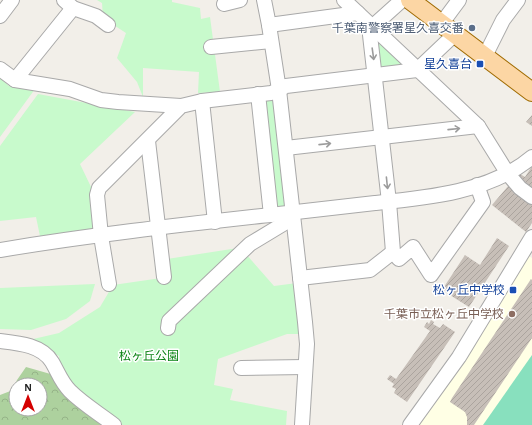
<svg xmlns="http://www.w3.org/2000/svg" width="532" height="425" font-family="'Alegreya Sans','Noto Sans JP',sans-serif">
<defs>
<pattern id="forest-crowns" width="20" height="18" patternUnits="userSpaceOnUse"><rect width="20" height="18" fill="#add19e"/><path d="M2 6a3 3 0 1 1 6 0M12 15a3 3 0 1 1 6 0" fill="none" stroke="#95b388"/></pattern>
<pattern id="building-hatch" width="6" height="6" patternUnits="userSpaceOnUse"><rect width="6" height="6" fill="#c7bfb8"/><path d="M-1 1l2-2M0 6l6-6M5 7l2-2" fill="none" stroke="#aba49e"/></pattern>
</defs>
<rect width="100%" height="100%" fill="#f2efe9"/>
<path fill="#ffffe5" d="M529,256L532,258V425H417L458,371Z"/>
<path fill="url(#forest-crowns)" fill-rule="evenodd" d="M211,358L207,388L228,405L280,425H0V395L13,390L17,380L26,367L54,375ZM16,385H40V409H16Z"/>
<g fill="#c8facc">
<path d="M97,0H172V2L200,8L201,19L210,17L220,92L198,93L199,72L143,68V97L137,82L117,58L126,33L103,18L102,3Z"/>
<path d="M379,40L405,65L380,71L374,41Z"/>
<path d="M0,78L9,86L35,89L0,137Z"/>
<path d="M38,94L135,112L80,164L92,189L96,234L41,241L36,217L0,221V146Z"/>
<path d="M273,98L286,206L284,208L273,209L262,99Z"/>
<path d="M238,248L246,254L274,286L297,283L302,334H287L218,359L214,385L233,389L230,400L287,411L286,425H120L60,375L59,356L31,342L29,340L59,333L100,307L113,285L168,277L167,259Z"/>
<path d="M95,284L90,301L66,319L31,330L0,329V288Z"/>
</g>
<path fill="#88e0be" d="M532,355V425H483Z"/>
<g fill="url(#building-hatch)">
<path d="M532,115V126L526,122Z"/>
<path d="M532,166V192L516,179L520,174L525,177Z"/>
<path d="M509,185L532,202V223L526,232L492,205Z"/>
<path d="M497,238L509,246L469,307L442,290L465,255L480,265Z"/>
<path d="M531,279L532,280V338L474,425H467V417L465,412L450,402L452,398Z"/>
<path d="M431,320L434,322L433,324L440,328L443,324L455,332L407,402L394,393L396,389L392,387L394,384L387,379L390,375L396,379L430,331L424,327L427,322L429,324Z"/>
</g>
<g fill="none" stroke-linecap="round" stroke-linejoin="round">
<defs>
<g id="minor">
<path d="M64,0L73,8L96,16L108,25"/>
<path d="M264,0L269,25L279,90L305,322L307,344L302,425"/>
<path d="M344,0L478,126L508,174L520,188L532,197"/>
<path d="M402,0L372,27L370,35L389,202L393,252L399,259L413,247L431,275L483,202L477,185"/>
<path d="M224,4L240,0"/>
<path d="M0,16L12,0"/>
<path d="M442,23L459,0"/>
<path d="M269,25L358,13"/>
<path d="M211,47L271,41"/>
<path d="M485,56L503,20L518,0"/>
<path d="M0,69L15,80L70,89L101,100L118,102L181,106"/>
<path d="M15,80L73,8"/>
<path d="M258,94L271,215"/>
<path d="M202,101L215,222"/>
<path d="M148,141L164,277"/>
<path d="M286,148L478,126"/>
<path d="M0,250C89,235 180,225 270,215C305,211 340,207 375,203C427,198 491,192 532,157"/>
<path d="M300,278L370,270L393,252"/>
<path d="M109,284L101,236L97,195L99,188L181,106L202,101L271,93L279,90L286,86L417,70L455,34"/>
<path d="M168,328L169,321L250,244L293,218"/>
<path d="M0,341C18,343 42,345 52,362C58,372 61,382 70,391C83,404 100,414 114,425"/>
<path d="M241,368L305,367"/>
<path d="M410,425L459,357L532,237"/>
</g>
<path id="major" d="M410,0L532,92"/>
</defs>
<use href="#minor" stroke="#a9a9a9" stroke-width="16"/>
<use href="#major" stroke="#a06b00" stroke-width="20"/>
<use href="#minor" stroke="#fff" stroke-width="14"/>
<use href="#major" stroke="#fcd6a4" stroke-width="18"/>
</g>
<defs><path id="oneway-shaft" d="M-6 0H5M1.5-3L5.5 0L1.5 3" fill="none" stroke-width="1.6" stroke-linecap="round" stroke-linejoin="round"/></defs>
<g stroke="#9c9c9c">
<use href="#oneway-shaft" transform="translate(373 54) rotate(82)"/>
<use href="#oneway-shaft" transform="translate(454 129) rotate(-6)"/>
<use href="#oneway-shaft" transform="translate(325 144) rotate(-6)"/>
<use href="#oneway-shaft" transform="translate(387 183) rotate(84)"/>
</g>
<circle fill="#5c6f8a" stroke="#fff" stroke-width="1.5" cx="472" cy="28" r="4"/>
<g fill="#1a4fb4" stroke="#fff" stroke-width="1.5">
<rect x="476" y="60" width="8" height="8" rx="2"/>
<rect x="509" y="286" width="8" height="8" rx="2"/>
</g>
<circle fill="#8d6e63" stroke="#fff" stroke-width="1.5" cx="512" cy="314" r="4"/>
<g text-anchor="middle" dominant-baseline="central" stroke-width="3" stroke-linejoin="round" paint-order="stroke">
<g font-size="12" fill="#4e5e75" stroke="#fff" text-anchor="end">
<text x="464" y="28">千葉南警察署星久喜交番</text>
</g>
<g font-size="12" fill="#164399" stroke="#fff" text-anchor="end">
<text x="472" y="64">星久喜台</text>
<text x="505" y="290">松ヶ丘中学校</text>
</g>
<g font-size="12" fill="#785e54" stroke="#fff" text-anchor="end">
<text x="504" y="314">千葉市立松ヶ丘中学校</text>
</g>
<g font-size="12" fill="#0c8416" stroke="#fff">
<text x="149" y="356">松ヶ丘公園</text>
</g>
</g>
<g transform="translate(28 397)"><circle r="19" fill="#ffffff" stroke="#a7a7a7"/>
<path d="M0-3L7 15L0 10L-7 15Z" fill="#d40000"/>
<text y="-6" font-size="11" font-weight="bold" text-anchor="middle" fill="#222222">N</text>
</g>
</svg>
